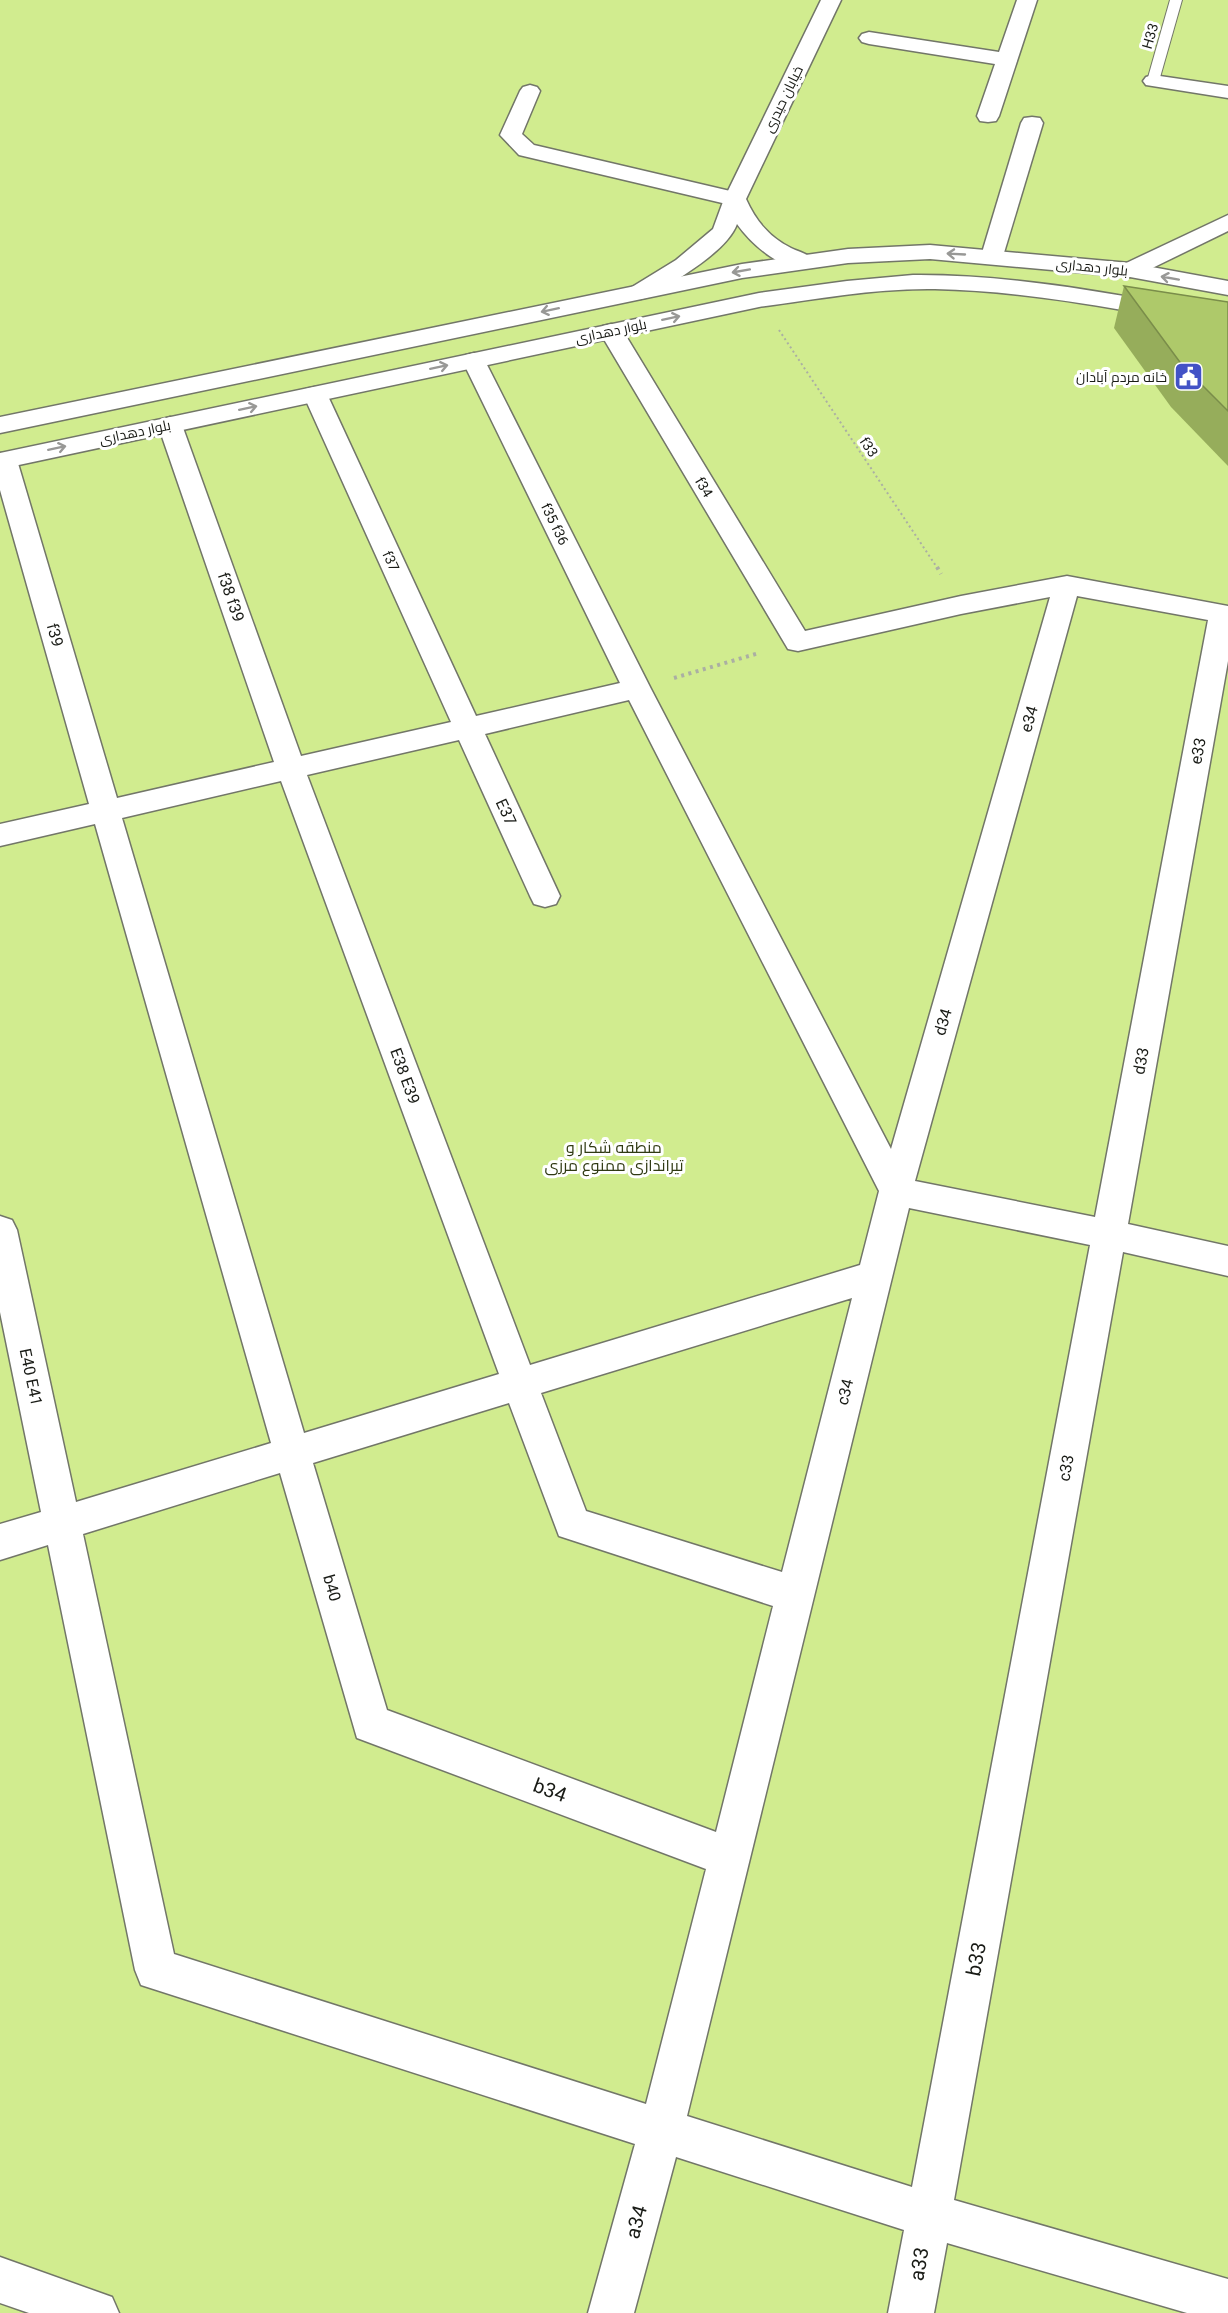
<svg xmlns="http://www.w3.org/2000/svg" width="1228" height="2313" font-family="Roboto,Cairo,sans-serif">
<rect width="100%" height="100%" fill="#f5faea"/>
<rect fill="#d1ec8f" x="0" y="0" width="1228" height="2313"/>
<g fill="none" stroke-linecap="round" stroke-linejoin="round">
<defs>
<path id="service" d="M1170,0H1182L1159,81L1153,85L1147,81Z"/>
<g id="minor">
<path d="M1017,0H1037L999,116L996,121L988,122L980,121L977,116L995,64L869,44L862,42L859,38L862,34L869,32L999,52Z"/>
<path d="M1153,75L1228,86V98L1146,85L1143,81L1146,77Z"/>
<path d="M530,85L537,87L540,91L522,134L534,145L743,194L746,199L743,204L735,206L519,155L500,135L520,91L523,87Z"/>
<path d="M1032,117L1040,118L1043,123L1003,256L1000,261L992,263L984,261L981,256L1021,123L1024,118Z"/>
<path d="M1228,215V231L1138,275L1130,277L1122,275L1119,270L1122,265Z"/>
<path d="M611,324L619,326L623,331L805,631L961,596L1067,576L1228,606V661L1128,1224L1228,1246V1276L1123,1252L954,2200L1228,2279V2313H1187L947,2243L934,2313H888L904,2230L676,2157L634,2313H588L635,2144L141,1985L135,1970L48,1545L0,1560V1524L41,1512L0,1312V1216L12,1220L17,1230L76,1502L271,1443L95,824L0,846V824L89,804L0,490V453L13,454L17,460L117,798L274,762L158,425L161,420L170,417L179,420L182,425L301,756L451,722L303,394L306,389L315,387L324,389L327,394L476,716L620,683L462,360L466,355L474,353L482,355L651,689L891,1149L1050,597L961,614L798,651L788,649L599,331L603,326ZM1077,596L1208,620L1095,1217L915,1181ZM629,700L879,1191L860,1265L530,1365L307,775L459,740L530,896L534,904L545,907L556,904L560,896L485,734ZM281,781L499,1374L304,1433L122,818ZM909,1208L1090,1245L912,2187L687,2116ZM852,1298L782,1572L586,1511L541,1393ZM509,1403L559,1536L773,1606L716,1832L387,1710L313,1463ZM280,1473L357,1738L706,1869L646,2104L174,1954L83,1534Z"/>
<path d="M0,2257L112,2297L119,2313H29L0,2303Z"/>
</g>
<path id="tertiary" d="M821,0H841L746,199C756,221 769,237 791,248C799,252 810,254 815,262L812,267C784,274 752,245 737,224C727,252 673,282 648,297L640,299L632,297L628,292L632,287L676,260L713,229L724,199Z"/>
<g id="secondary">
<path d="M930,245L1130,263L1228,281V295L1130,277L930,259L848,263L742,278L0,433V417L742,264L848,249Z"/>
<path d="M913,275C1019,274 1124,296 1228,315V329C1131,312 1034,291 935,289C876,288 817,299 759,307L0,469V453L759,293L847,281Z"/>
</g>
</defs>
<use href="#service" stroke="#727668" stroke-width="2"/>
<use href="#minor" stroke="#727668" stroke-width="3"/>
<use href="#tertiary" stroke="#727668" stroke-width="3"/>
<use href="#secondary" stroke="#727668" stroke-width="3"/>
<path stroke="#abafa3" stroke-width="2" stroke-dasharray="2 3" stroke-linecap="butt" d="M779,330L938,569"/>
<g stroke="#abafa3" stroke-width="4" stroke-dasharray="3 4.5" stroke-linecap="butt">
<path d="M937,567L941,574"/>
<path d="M674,678L759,653"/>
</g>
<use href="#service" fill="#fff" fill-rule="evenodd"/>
<use href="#minor" fill="#fff" fill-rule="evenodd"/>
<use href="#tertiary" fill="#fff" fill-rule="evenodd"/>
<use href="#secondary" fill="#fff" fill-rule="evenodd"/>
</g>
<path fill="#96ad5b" d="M1124,286L1228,302V466L1171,407L1114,328Z"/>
<path fill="#aec96a" stroke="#7a8d4a" stroke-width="1.5" d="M1124,286L1228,302V411L1182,365Z"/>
<defs><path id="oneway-shaft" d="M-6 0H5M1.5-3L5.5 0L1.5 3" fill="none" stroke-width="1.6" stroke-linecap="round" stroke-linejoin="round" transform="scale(1.5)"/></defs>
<g stroke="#989896">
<use href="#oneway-shaft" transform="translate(956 254) rotate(-177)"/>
<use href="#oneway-shaft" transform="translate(741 271) rotate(170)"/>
<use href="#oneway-shaft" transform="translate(1170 278) rotate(-170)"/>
<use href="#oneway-shaft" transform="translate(550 310) rotate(168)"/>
<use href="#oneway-shaft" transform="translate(671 318) rotate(-12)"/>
<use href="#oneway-shaft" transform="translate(439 367) rotate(-12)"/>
<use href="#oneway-shaft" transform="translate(248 408) rotate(-12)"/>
<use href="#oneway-shaft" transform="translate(57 448) rotate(-12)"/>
</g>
<defs>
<symbol id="civic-square" viewBox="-11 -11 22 22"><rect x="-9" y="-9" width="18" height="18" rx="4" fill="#4252c6" stroke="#fff"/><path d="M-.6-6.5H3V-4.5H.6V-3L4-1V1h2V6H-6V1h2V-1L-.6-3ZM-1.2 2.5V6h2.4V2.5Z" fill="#fff"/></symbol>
</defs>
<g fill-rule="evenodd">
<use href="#civic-square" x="1172" y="360" width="33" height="33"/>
</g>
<g text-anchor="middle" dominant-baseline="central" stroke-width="6" stroke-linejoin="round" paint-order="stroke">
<g font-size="14" fill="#191b16" stroke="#fff">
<text transform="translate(1150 36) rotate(-74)">H33</text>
<text transform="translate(783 99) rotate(-64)">خیابان حیدری</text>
<text transform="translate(1092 267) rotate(6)">بلوار دهداری</text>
<text transform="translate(611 331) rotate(-12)">بلوار دهداری</text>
<text transform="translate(135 432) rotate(-12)">بلوار دهداری</text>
<text transform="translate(869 447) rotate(56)">f33</text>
<text transform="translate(704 487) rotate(59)">f34</text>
<text transform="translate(555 524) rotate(64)">f35 f36</text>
<text transform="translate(391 561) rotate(65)">f37</text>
</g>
<g font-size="14" fill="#191b16" stroke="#fff" text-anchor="end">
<text x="1167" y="377">خانه مردم آبادان</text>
</g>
<g font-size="16" fill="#191b16" stroke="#fff">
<text transform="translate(231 597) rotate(71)">f38 f39</text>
<text transform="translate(55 635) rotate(74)">f39</text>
<text transform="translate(1029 719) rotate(-74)">e34</text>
<text transform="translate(1198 751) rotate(-80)">e33</text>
<text transform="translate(506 812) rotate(65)">E37</text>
<text transform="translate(943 1022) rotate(-74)">d34</text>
<text transform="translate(1141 1061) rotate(-80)">d33</text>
<text transform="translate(405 1076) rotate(70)">E38 E39</text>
<text transform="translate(31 1377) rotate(78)">E40 E41</text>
<text transform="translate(845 1392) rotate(-76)">c34</text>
<text transform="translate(1066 1468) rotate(-80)">c33</text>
<text transform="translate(332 1588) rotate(74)">b40</text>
</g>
<g font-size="16" fill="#303a13" stroke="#fff">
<text x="614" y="1147">منطقه شکار و<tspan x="614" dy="18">تیراندازی ممنوع مرزی</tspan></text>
</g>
<g font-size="20" fill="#191b16" stroke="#fff">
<text transform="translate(550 1790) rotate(20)">b34</text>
<text transform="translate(976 1959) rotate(-79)">b33</text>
<text transform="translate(636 2222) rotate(-75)">a34</text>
<text transform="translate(919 2264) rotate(-80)">a33</text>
</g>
</g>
</svg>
